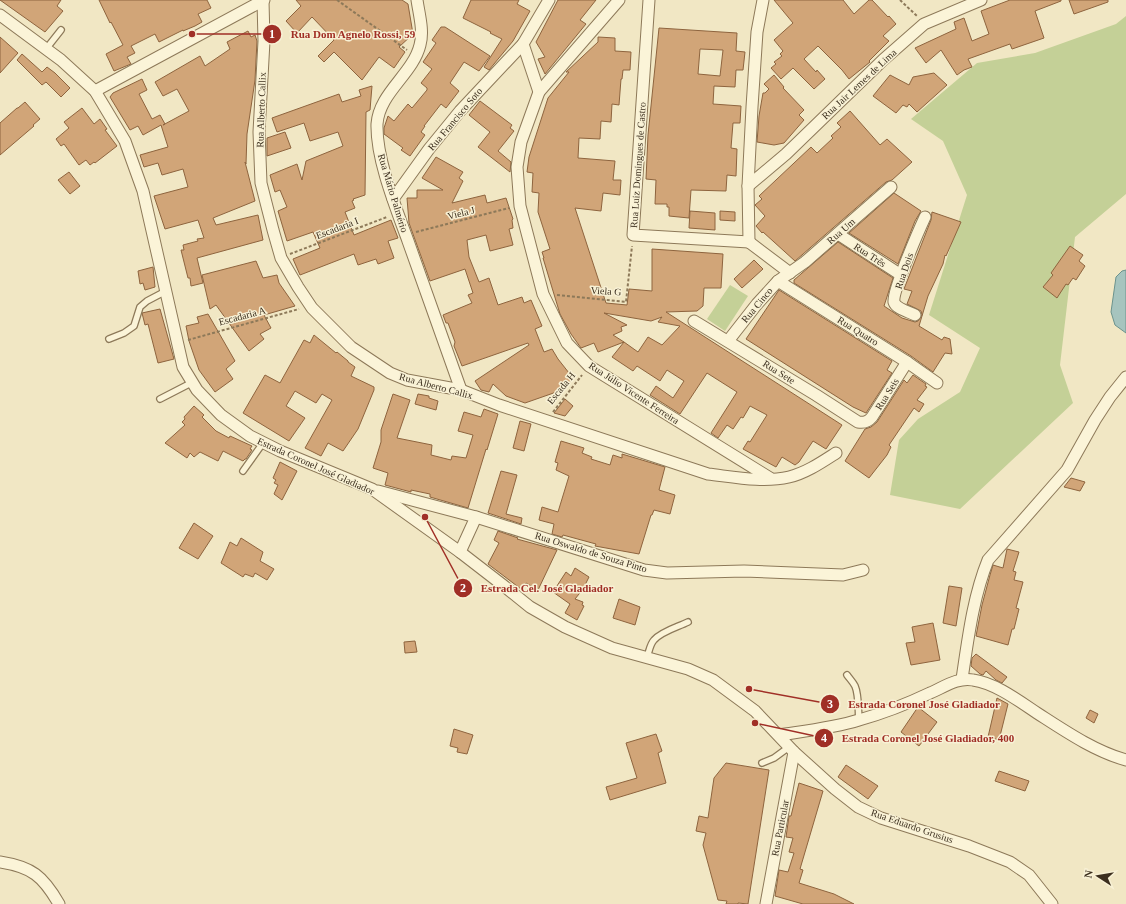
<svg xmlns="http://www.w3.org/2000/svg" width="1126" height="904" font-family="Georgia,serif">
<rect width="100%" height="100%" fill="#f1e7c4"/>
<g fill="#c4d097">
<path d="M1126,16V194L1075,237L1060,365L1073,403L960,509L890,495L899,440L918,419L960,392L980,348L929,315L967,195L943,141L911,119L977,63L1035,53L1116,24Z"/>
<path d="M730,285L748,296L725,331L707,319Z"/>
</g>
<path fill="#a6c4be" stroke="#6c938d" d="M1126,270V333L1115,325L1111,312L1116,277L1122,271Z"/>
<g fill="#d1a578" stroke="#8e643e" fill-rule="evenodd">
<path d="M0,0H61L57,6L63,11L45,32Z"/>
<path d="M99,0H207L211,8L198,14L202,22L195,26L183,31V30L159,42L155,34L131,46L135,53L127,57L131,64L114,71L106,54L123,45L111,22L110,23Z"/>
<path d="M296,0H402L408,4L413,34L399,47L405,52L394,68L379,57L362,80L334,52L324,62L318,56L334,40L312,17L297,33L286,21L301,6Z"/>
<path d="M471,0H519L517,4L530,11L513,41L489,70L484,67L502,39L490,33L491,32L463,18Z"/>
<path d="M558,0H596L580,20L586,24L545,74L538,59L545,57L536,42Z"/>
<path d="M774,0H843L854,14L869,0H872L888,17L889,16L896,24L883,36L889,41L869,61L870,62L849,79L842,70L818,46L804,59L816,72L817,70L825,79L814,89L793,68L781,79L771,68L776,64L774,62L782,56L780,54L783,51L774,40L793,23Z"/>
<path d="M1010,0H1061V1L1035,11L1044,38L1012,49L1010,44L968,59L972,67L964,70L957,75L941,50L926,63L915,48L956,29L954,22L964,18L972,41L989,34L981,11Z"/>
<path d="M1069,0H1108V2L1074,14Z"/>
<path d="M441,27H445L490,56L479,71L464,62L450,83L459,91L446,108L441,104L424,126H425L421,132L425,135L410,156L401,150L403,148L384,134V128L388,116L394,121L408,104L412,108L427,90V88L421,83L432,69L423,62L436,43L432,40Z"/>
<path d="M659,28L737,33L736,51L745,52L743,70H736L735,87L714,86L713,104L741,106L740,123H733L731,148L737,149L736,176L727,175L726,191L691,190L689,218L669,216V207H667V204H655L656,180L646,179L648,135ZM700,49L723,50L720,76L698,74Z"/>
<path d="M248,31L251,37L255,35L257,41L255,80L247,134L246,164L245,162L255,201L213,218L216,225L258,215L263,240L197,258L203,283L191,286L190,278H188L181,250H184L183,245L198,241L197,239L204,238L198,220L165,229L154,196L188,187L183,169L162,175L158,163L144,167L140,155L168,147L161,125L143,135L138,126L130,130L110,97L113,93L142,79L147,90L139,94L152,119L160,115L165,124L163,125L189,111L177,89L163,96L155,82L200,56L205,66L230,49L227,42Z"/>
<path d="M0,37L18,53L0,73Z"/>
<path d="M598,37L615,38V51L631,52L630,70H623L622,79H621L619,105L612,104L611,122L601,121L600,139L579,138L578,158L615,161L613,180H621L620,195L603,193L601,211L575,208L606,303L627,305L629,289L652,291V249L723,254L721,288H704L703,306L697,311L666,312L842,425L826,449L813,441L799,462L795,465L782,457L776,467L743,449L748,441L750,442L767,415L750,406L743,418L741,417L733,429L727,425L718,438L711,433L737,392L707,373L680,414L650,395L656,386L673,398L684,381L667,370L660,381L637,366L633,371L612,357L624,342L638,352L648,337L662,345L680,326L658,322L662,317L651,321L604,313L627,325L621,327L622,331L613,335L624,342L598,352L594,343L581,348L571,334L560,314L543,258H544L542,252L550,249L538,212L539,193L532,192L533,173L527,172L529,157L548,98L569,72H566L598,42Z"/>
<path d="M22,54L42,72L47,67L55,73L70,88L61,97L46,82L42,85L17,60Z"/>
<path d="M934,73L947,85L917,112L909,104L907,107L903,105L896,113L873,96L890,75L909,85L913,77Z"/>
<path d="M774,75L784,87L783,88L804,110L799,115L804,120L784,143L774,145L757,142L759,116L763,93H765L769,89L764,84Z"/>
<path d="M372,86L370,110L366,112L365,195L353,199L354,200L352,201L355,208L345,212L354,235L391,220L398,238L388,241L394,258L378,264L376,259L358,265L354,254L300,275L293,259L320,248L313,232L287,241L278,211L287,207L280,190L275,192L270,175L297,164L302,180L306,161L343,146L338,132L310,141L304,123L277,132L272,118L339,94L342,102L361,96L359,90Z"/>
<path d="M480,101L512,125L510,128L514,131L498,151L511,162L510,172L478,147L490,132L469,115Z"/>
<path d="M25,102L40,119L33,125L34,126L0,155V123L17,108H18Z"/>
<path d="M82,108L94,124L100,119L107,129L105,130L117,146L95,163L94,162L90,165L86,160L79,165L64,144L61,146L56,139L69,128L64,122Z"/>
<path d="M850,111L880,145L887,139L912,162L892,180L886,182L795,261L763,232L762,233L756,226L765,216L755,205L762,199L759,196L811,147L817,153L833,138L831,136L841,127L837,123Z"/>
<path d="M285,132L291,148L267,156V138Z"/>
<path d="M436,157L463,172L459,178L463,181L452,203L485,195L487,203L506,198L513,219L512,220L513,228L509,229L513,245L490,251L486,235L467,240L469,257L479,282L489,278L498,305L522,297L524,303L531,300L542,326L535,329L544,352L552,349L558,359L573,378L565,389L525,403L506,396L493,384L489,392L481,390L475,381L529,345L528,343L462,366L454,346L455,342L448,323H446L443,315L472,303L468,295L473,293L465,269L430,281L409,223L407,198H417V190H443L422,178Z"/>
<path d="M69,172L80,186L70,194L58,180Z"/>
<path d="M894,193L921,211L915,221L898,264L849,233Z"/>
<path d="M690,211L715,213V230L689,228Z"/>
<path d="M720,211L735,212V221L720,220Z"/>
<path d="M932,212L961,222L946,256L945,255L943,264L928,296L919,326L942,340L944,337L950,339L952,354L945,353L933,372L911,356L794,283V280L838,242L893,278L884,306L902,318L915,322L918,321L922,315L921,311L907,304L912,291L904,289L931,220Z"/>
<path d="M1070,246L1083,255L1079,261L1085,266L1076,280L1073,278L1068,285L1066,284L1057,298L1043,287L1053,275L1051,273Z"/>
<path d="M754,260L763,269L742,288L734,279Z"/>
<path d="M256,261L263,278L277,275L279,283L295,306L264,315L271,328L260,334L264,339L249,351L216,305L210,309L202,275Z"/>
<path d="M153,267L155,287L145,290L143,283L140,284L138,271Z"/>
<path d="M779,290L892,361L887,370L892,373L866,413L853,407L746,339Z"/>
<path d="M160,309L174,359L158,363L148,324L145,325L142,313Z"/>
<path d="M208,314L235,361L226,369L233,379L215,392L199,370L189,341L186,326L199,323L197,317Z"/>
<path d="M314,335L336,353L337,352L348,361V362L355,367L351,376L374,387V390L358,429L343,451L328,443L321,456L305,448L332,400L322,394L316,403L295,391L286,406L305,418L289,441L243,413L265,375L280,383L304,340L310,343Z"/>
<path d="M913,375L926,384L925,386L927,387L917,400L924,404L919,412L914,408L889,445L891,447L887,455L869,478L845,461L865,429L871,427L877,422L904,380L907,383Z"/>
<path d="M393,394L410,400L397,438L432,445L431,455L451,460L452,456L466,458L473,435L458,431L464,412L481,417L484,409L498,414L487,450L486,449L468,508L430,497V494L411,490V492L385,485L388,473L373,468L381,442V430Z"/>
<path d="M418,394L429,396V398L438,401L436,410L415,404Z"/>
<path d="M565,399L573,406L565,416L554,413Z"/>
<path d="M194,406L204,415L202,417L216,431L229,438L230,436L252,446L250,449L252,450L246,459H245L243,461L223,451L218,461L200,452L194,457L190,453L187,458L165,443L185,425L182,422L185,419L184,417Z"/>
<path d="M520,421L531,424L524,451L513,448Z"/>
<path d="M561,441L584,448L582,453L592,457L591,459L610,465L613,455L622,458V454L665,467L659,490L675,495L670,514L654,510L652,515H651L639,554L595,546L596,544L563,535L562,537L552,534L554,524L539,520L542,507L558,512L569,476L556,470L558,463L555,462Z"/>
<path d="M280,462L297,471L282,500L274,494L278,485L274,483L276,480L273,478Z"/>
<path d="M501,471L517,475L506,514L522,518L521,524L488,513Z"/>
<path d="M1071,478L1085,482L1080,491L1064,487Z"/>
<path d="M194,523L213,536L198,559L179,548Z"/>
<path d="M498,531L518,538L517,539L557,550L538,590L526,583L521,589L488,564L499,543L494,540Z"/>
<path d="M241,538L263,552L260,561L274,569L267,580L255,573L253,577L245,574L243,577L221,563L230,542L237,546Z"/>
<path d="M1007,549L1019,552L1013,571L1016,572L1014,580L1023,582L1016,608L1019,609L1014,629H1012L1008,645L976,636L982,605L990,575L993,565L1003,568Z"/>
<path d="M575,568L589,577L583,589L575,599L583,602L582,605L584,606L577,620L565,613L570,604L553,592L566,572L571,576Z"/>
<path d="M949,586L962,588L956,626L943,623Z"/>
<path d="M619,599L640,607L635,625L613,618Z"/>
<path d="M933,623L940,660L911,665L906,643L915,642L912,627Z"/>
<path d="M415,641L417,652L405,653L404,642Z"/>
<path d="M976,654L1007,677L1002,683L996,680L986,671L983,675L980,674L971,666L972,658Z"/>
<path d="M997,698L1008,704L999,740L988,737Z"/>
<path d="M918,707L937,722L919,746L901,732Z"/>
<path d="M1090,710L1098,714L1094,723L1086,718Z"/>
<path d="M454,729L473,735L467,754L457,752L458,748L450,746Z"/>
<path d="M656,734L662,751L658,753L666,783L610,800L606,787L637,778L626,743Z"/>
<path d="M726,763L769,770L748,904L738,903V904H726L727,901L718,900L703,845L706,833L696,831L699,816L708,818L714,778Z"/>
<path d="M846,765L878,786L868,799L838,777Z"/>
<path d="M999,771L1029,781L1025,791L995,781Z"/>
<path d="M799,783L823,791L800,869L803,870L799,883L834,894L854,904H803L775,896L779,870L788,872L794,853L789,852L793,838L786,837L789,816H791Z"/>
</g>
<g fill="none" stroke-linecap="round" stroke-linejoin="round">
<defs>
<g id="lane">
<path d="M46,49L61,30"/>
<path d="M109,339L124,333L134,326L140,307L147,301L166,291"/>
<path d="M160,399L193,382"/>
<path d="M243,471L263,443"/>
<path d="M647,657C649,652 650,644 654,640C662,631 678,627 688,622"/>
<path d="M847,675C850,679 853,682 855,686C859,695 858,710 859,720"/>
<path d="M762,763L774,758L789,747"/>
</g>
<g id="street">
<path d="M417,0C419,14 424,31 420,45C413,74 379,93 377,124C376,159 396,208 408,241C426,291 443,340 461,390"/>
<path d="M619,0L539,92L521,142L517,167L520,206L543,294L567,343L589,366L770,478"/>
<path d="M649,0L633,235L749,242"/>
<path d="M263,1L264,41L259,132L261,183L273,230L281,258L298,287L312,308L351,347L390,373L407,380L461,390L499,405L708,474C734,477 763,483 789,477C806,473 822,462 836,453"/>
<path d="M0,15L61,60L95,91L125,141L143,191L183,367L197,390L221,415L250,436L280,451L372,489L460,552L504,586L530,607L565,627L612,648L688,669L713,680L755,711L794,752L835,789L858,807L881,818L969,846L1010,862L1029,875L1052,904"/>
<path d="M523,44L539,92"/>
<path d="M95,91L264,0"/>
<path d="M748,186L786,154L883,60L924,24L981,0"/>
<path d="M393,199L429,149L460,111L523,44L549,0"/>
<path d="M838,234L901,275"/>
<path d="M749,242L748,186L752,107L757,32L763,0"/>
<path d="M749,242L790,273"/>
<path d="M778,281L907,362L937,383"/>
<path d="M915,315C910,312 896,309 894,302C892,292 919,230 925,217"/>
<path d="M694,321L816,395L858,422C864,423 868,422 872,417L907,362"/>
<path d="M728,341L757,304L778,281L805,262L891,187"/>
<path d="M378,491L476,517L644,570L667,573L744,571L843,575L863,570"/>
<path d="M460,552L476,517"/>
<path d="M962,679C968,639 973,597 988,560L1067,470L1095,420L1110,397L1126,377"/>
<path d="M779,735C805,731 833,728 859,720C884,713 907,704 930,693C944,687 958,677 973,680C995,683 1019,701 1037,713C1065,731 1094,751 1126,760"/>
<path d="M0,862C32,867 43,876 59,904"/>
<path d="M766,904L794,752"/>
</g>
</defs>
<use href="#lane" stroke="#8d7959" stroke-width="8"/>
<use href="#street" stroke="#8d7959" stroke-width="13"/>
<g stroke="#8d7959" stroke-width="2" stroke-dasharray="3 2" stroke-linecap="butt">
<path d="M337,0L407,50"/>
<path d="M900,0L917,16"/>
<path d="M416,232L509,208"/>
<path d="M290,254L387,217"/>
<path d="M557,295L626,302L632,246"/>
<path d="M188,340L299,309"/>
<path d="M553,412L582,375"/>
</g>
<use href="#lane" stroke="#fbf4d8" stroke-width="5.5"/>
<use href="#street" stroke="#fbf4d8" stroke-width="11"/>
</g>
<g text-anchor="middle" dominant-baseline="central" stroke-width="3" stroke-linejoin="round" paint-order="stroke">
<g font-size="10" fill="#3c2f1e" stroke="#f8f1d5">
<text transform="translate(859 84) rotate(-43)">Rua Jair Lemes de Lima</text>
<text transform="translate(261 110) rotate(-88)">Rua Alberto Callix</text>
<text transform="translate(455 119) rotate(-50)">Rua Francisco Soto</text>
<text transform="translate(638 165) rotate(-86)">Rua Luiz Domingues de Castro</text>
<text transform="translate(393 193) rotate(73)">Rua Mário Palmério</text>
<text transform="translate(461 213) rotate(-14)">Viela J</text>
<text transform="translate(337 228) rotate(-21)">Escadaria I</text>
<text transform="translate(841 231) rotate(-41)">Rua Um</text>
<text transform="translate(870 255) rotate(33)">Rua Três</text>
<text transform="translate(904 271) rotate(-71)">Rua Dois</text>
<text transform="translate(606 291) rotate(4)">Viela G</text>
<text transform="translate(757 305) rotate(-50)">Rua Cinco</text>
<text transform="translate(242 316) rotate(-15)">Escadaria A</text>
<text transform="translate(858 331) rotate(32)">Rua Quatro</text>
<text transform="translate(779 372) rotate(32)">Rua Sete</text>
<text transform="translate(436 386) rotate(15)">Rua Alberto Callix</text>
<text transform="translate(561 388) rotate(-51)">Escada H</text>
<text transform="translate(634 393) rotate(33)">Rua Júlio Vicente Ferreira</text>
<text transform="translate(887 394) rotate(-58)">Rua Seis</text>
<text transform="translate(316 466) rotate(24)">Estrada Coronel José Gladiador</text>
<text transform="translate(591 552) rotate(17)">Rua Oswaldo de Souza Pinto</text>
<text transform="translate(912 826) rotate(19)">Rua Eduardo Grusius</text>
<text transform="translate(780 828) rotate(-79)">Rua Particular</text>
</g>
</g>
<path fill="none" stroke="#a02f26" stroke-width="1.5" d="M192 34L272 34M425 517L463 588M749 689L830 704M755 723L824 738"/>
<g fill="#a02f26" stroke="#f8f1d5" stroke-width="1.5">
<circle cx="192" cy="34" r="4"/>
<circle cx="425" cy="517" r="4"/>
<circle cx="749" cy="689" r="4"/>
<circle cx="755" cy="723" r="4"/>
<circle cx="272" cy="34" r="10"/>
<circle cx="463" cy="588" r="10"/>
<circle cx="830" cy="704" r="10"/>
<circle cx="824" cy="738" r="10"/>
</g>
<g font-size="12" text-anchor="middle" font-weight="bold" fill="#fff">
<text x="272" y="38">1</text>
<text x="463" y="592">2</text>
<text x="830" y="708">3</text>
<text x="824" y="742">4</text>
</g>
<g font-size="11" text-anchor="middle" font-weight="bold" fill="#a02f26" stroke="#f8f1d5" stroke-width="3" stroke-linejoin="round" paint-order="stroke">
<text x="353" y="38">Rua Dom Agnelo Rossi, 59</text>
<text x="547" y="592">Estrada Cel. José Gladiador</text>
<text x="924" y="708">Estrada Coronel José Gladiador</text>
<text x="928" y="742">Estrada Coronel José Gladiador, 400</text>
</g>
<g transform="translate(1098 876) rotate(282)" stroke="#f8f1d5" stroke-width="3" paint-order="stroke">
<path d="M0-3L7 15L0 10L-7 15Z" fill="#3c2f1e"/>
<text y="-6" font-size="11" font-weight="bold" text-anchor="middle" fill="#3c2f1e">N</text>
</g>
</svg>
